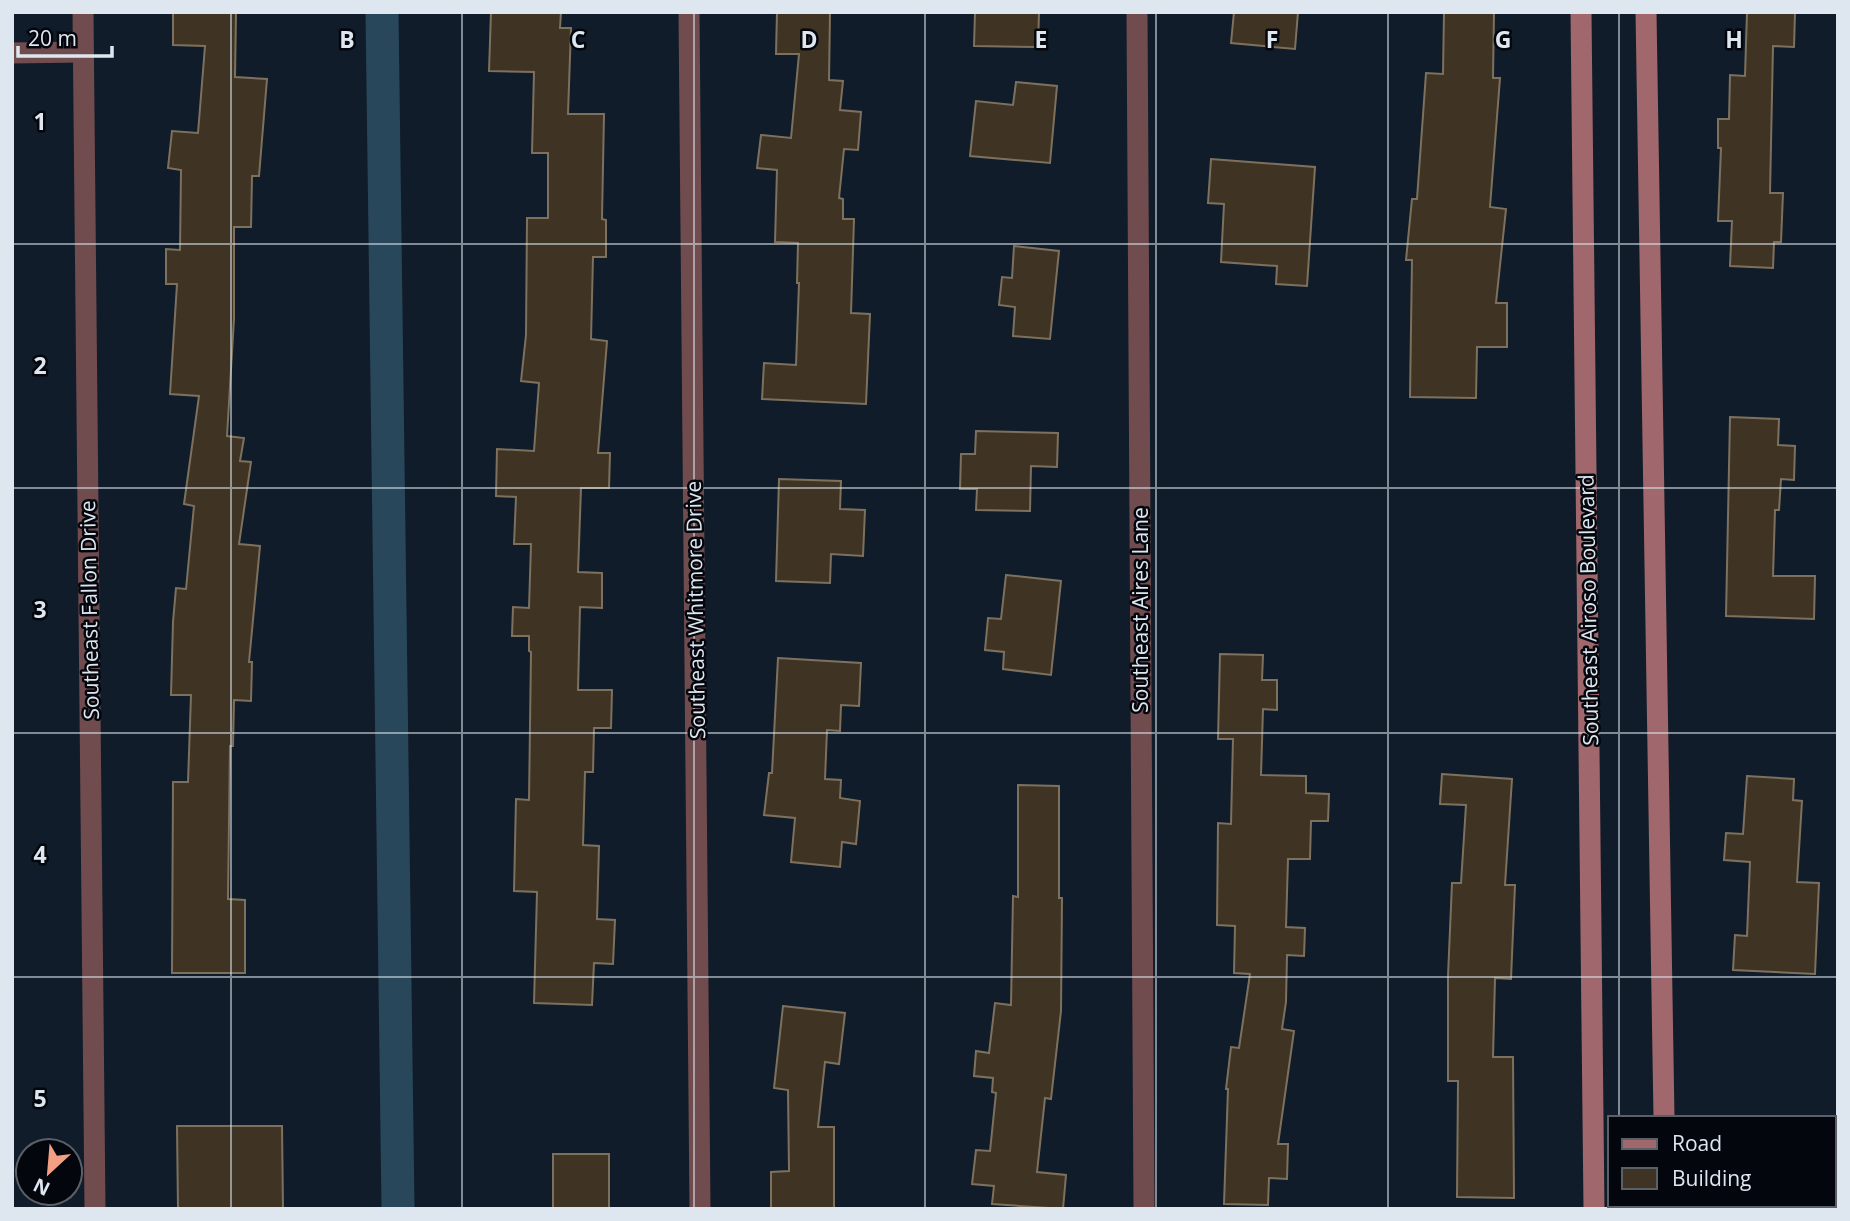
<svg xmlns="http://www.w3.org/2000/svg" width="1850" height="1221" font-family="'Open Sans',sans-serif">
<rect width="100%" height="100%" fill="#101c29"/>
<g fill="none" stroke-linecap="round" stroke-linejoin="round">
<path stroke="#29475a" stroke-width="33" d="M382,12L398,1209"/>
</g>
<g fill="#3f3424" stroke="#7d715e" stroke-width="2">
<path d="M173,12H236L235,77L267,79L259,176H252L251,227H234V319L227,436L244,438L240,461L251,462L239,544L260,546L249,662H252L251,701L234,700L233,746H230L228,899L245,900V973H172L173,782H188L191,695H171L173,622L176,588L186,589L194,506L184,504L199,396L170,394L177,284H166V249L180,250L181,170L168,168L172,131L198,133L205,46L173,45Z"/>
<path d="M491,12H561L560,28H571L568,114H604L602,219L606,220V257H593L591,339L607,341L598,453H610L609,488H581L578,572L602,573V608L580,607L578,690H612L611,728H594L593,772H585L583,845L599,846L597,919L615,920L613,964L594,963L592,1005L534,1003L537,892L514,891L516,799L529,800L531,652L529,651V636H512L513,607L529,608L531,544H514L516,497L496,496L497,449L534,451L539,383L521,381L526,335L527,218H548V153H532L534,72L489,71Z"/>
<path d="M777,12H830L829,80L843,81L840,110L861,112L858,150L844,149L839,198L843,199V219H854L851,313L870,314L866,404L762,399L764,363L796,365L799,283H797L798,243L775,242L777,170L757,168L761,135L791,138L799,54H776Z"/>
<path d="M975,12H1039L1038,47L974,46Z"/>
<path d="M1234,12H1298L1295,49L1231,43Z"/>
<path d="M1444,12H1494L1493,78H1500L1490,207L1506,209L1496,303H1507V347H1477L1476,398L1410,397L1412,260H1406L1412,199H1417L1426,73L1443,74Z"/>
<path d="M1747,12H1795L1794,47L1773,46L1770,193H1783L1781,242H1774L1773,268L1730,266L1732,221H1718L1721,148H1718V119H1729L1730,75L1745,76Z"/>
<path d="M1016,82L1057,86L1050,163L970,156L976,101L1013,105Z"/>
<path d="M1211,159L1315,167L1307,286L1276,284L1277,266L1221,262L1224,204L1208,203Z"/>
<path d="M1014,246L1059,251L1050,339L1013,336L1015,307L999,305L1002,277L1012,278Z"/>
<path d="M1730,417L1779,419L1778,445L1795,446L1794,480L1781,479L1779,510H1775L1773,576H1815L1814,619L1726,616Z"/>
<path d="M976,431L1058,433L1057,467L1031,466L1030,511L976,510L977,489H960L961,454H975Z"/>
<path d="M779,479L841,481L840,509L865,510L863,556L831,554L830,583L776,581Z"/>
<path d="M1006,575L1061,581L1051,675L1003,669L1004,652L985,650L988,618L1001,619Z"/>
<path d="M1220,654L1263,655L1262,680H1277V710L1263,709L1261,775L1306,776V793L1329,794L1328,821H1311L1310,859H1288L1286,927L1305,928L1304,956L1287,955L1286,1002L1282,1029L1294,1031L1278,1144H1288L1287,1179L1269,1178L1268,1205L1224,1204L1228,1089H1226L1231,1047L1239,1048L1250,974L1234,973L1235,926L1217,925L1218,823L1231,824L1233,739H1218Z"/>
<path d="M778,658L861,663L859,706L841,705L840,731L827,730L825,779L841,780L840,798L860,801L856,844L842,842L840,867L791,862L795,818L764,815L769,773H772Z"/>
<path d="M1442,774L1512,779L1505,885H1515L1511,979L1495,978L1493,1057H1513L1514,1198L1457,1197L1458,1081H1448V976L1452,883H1461L1466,805L1440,804Z"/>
<path d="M1747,776L1794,779L1793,800L1802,801L1797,882L1819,883L1815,974L1733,970L1735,935L1747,936L1750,862L1724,860L1726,833L1743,834Z"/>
<path d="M1018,785L1059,786V898H1062L1061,1011L1051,1099L1045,1098L1037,1172L1066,1175L1063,1209L992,1204L994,1186L972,1184L976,1150L990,1151L996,1093L992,1092L993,1078L974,1076L976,1051L989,1053L995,1003L1011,1005L1013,896L1018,897Z"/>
<path d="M783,1006L845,1013L839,1064L825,1062L818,1127H834V1209H771V1172L789,1171L788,1090L774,1088Z"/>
<path d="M177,1126H282L283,1209H178Z"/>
<rect x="553" y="1154" width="56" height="55"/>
</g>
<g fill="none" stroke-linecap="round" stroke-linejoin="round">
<g stroke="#704c4f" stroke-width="21">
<path d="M83,12L95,1209"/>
<path d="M689,12L700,1209"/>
<path d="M1137,12L1144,1209"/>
<path d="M12,53L83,52"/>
</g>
<g stroke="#a0676c" stroke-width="21">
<path d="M1581,12L1594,1209"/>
<path d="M1646,12L1664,1118"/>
<path d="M1666,1205V1209"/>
</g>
</g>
<path fill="none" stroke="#dee7f0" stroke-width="2" stroke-opacity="0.55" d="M231,12V1209M462,12V1209M694,12V1209M925,12V1209M1156,12V1209M1388,12V1209M1619,12V1118M12,244H1838M12,488H1838M12,733H1838M12,977H1838M1619,1205V1209"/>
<g text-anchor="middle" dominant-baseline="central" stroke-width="5" stroke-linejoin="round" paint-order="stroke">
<g font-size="21" fill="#dee7f0" stroke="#03060c">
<text transform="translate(89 610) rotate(-91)">Southeast Fallon Drive</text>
<text transform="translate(695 610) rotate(-91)">Southeast Whitmore Drive</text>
<text transform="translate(1140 610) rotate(-90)">Southeast Aires Lane</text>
<text transform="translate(1588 610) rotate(-91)">Southeast Airoso Boulevard</text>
</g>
</g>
<g font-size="23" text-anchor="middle" font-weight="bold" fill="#dee7f0" stroke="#03060c" stroke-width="5" stroke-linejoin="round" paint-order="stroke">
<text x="347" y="48">B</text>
<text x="578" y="48">C</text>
<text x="809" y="48">D</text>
<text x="1041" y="48">E</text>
<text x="1272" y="48">F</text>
<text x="1503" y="48">G</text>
<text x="1734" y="48">H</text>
<text x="40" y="130">1</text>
<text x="40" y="374">2</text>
<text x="40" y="618">3</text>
<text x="40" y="863">4</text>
<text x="40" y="1107">5</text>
</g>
<rect width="1850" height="1221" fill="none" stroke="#dee7f0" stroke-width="28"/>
<rect x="1608" y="1116" width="228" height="91" fill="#03060c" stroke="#5b6067" stroke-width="2"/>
<rect x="1622" y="1139" width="35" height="10" fill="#a0676c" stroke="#5b6067" stroke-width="2"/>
<text x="1672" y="1151" font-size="21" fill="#dee7f0">Road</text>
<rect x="1622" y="1168" width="35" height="21" fill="#3f3424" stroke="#5b6067" stroke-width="2"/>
<text x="1672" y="1186" font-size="21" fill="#dee7f0">Building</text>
<g transform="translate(49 1172) rotate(206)"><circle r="33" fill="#03060c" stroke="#5b6067" stroke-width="2"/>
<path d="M0-5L12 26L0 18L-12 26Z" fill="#f39f83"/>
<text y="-10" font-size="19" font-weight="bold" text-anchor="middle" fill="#dee7f0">N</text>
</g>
<path d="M18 46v10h94v-10" fill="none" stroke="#dee7f0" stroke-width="3.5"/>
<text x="28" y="46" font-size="21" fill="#dee7f0" stroke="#03060c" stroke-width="5" paint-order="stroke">20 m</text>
</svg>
